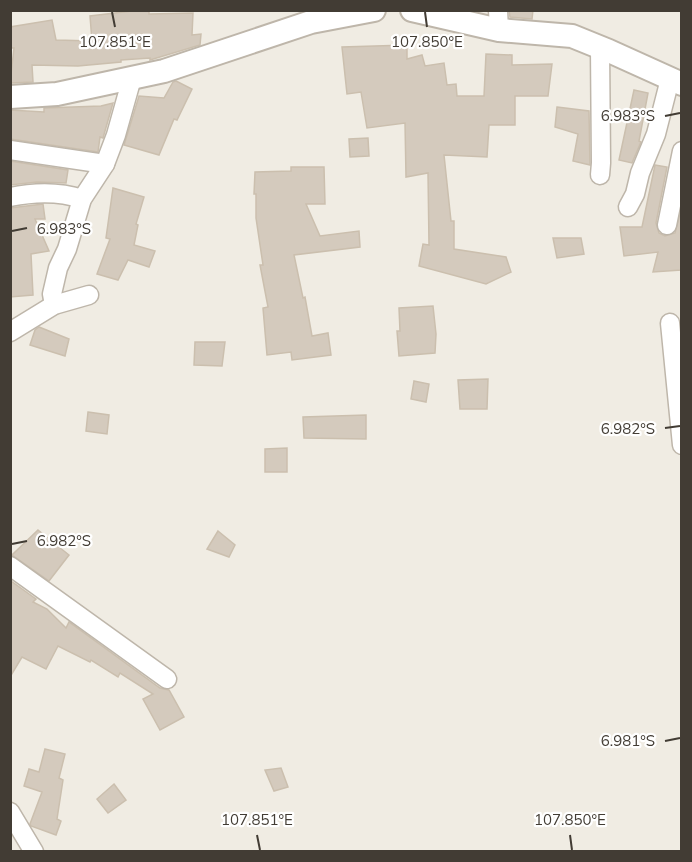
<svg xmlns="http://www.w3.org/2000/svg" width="692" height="862" font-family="Mulish,sans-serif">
<rect width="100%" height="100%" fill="#f0ece3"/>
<g fill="#d4cabd" stroke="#cbbfae" stroke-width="1.5">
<path d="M140,10H149V14L193,13L192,35L201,34L200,45L150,60V58L121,60V62L78,66L32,65L33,82L10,83L14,48H10V27L52,20L56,40L92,41L90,16Z"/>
<path d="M509,10H533L532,19L510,17Z"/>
<path d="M407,45V59L422,55L425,66L444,63L447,85L456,84L457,96H484L486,54L512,55V65L552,64L548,96H515V125H489L487,157L444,155L451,221H454V249L506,257L511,272L486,284L419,266L423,244L429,245L428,173L406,177L405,123L367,128L361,92L347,94L342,47Z"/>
<path d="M176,81L192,89L177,120L174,119L159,155L124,145L139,96L164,98L173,82Z"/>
<path d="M634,90L648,93L639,141L641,142L632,163L619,160Z"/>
<path d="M113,103L103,138L100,137L98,152L10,139V110L44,112V108L101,106Z"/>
<path d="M557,107L589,111L590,165L573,161L578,134L555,127Z"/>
<path d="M368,138L369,156L350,157L349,139Z"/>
<path d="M10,161L68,170L66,183L37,182L10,185Z"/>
<path d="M655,165L667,167L656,223L659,233L665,236L675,233L681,210V270L653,272L658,252L624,256L620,227H642Z"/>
<path d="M291,167H324L325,204H306L320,236L359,231L360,247L294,255L303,298L305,297L312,336L328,333L331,355L292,360L291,352L267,355L263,308L268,307L260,265H263L256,218V194H254L255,172L291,171Z"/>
<path d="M113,188L144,197L136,224L138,225L134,245L155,251L149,267L128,260L118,280L97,274L110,239L106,238Z"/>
<path d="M43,204L45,219H35L49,251L31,254L33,295L10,297V208Z"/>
<path d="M553,238H581L584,254L557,258Z"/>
<path d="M433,306L436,334L435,353L399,356L397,331H400L399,308Z"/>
<path d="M39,327L69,339L65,356L30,345L35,330Z"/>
<path d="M195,342H225L222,366L194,365Z"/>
<path d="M488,379L487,409H460L458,380Z"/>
<path d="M414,381L429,384L426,402L411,399Z"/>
<path d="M88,412L109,415L107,434L86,431Z"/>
<path d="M366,415V439L304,438L303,417Z"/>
<path d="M287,448V472H265V449Z"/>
<path d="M38,530L69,555L49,581L12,555Z"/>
<path d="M218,531L235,545L229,557L207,549Z"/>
<path d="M11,581L36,599L33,602L47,609L66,628L69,622L160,688L169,690L184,717L160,730L143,699L153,694L120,673L118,677L91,660L90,662L58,646L46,669L22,657L10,677Z"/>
<path d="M45,749L65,754L59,778L63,780L57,819L61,821L56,835L31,826L30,824L42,792L24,786L29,769L39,772Z"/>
<path d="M281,768L288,787L274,791L265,770Z"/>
<path d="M114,784L126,800L108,813L97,799Z"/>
</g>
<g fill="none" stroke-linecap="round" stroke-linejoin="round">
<defs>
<g id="minor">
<path d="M498,10L499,30"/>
<path d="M10,150L105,164"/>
<path d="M600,175L601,163L600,48"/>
<path d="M10,197C35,192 58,191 82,199"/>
<path d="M628,207L635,194L640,173L656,134L670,79"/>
<path d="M667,225L682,151"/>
<path d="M54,305L52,294L58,268L67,249L82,199L105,164L116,135L132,78"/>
<path d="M670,323L682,445"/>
<path d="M10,332L54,305L89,295"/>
<path d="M10,566L167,679"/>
<path d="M10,812L34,852"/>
</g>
<g id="tertiary">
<path d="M412,10L499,30L572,36L609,51L682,84"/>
<path d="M10,97L57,94L164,71L311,22L374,10"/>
</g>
</defs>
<use href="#minor" stroke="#beb6aa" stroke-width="21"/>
<use href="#tertiary" stroke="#beb6aa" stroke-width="26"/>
<use href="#minor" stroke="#fff" stroke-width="18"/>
<use href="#tertiary" stroke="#fff" stroke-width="22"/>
</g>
<path fill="none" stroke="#423c34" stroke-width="2" d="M112,12L115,27M425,12L427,27M665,116L680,113M12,231L27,228M665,428L680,426M12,544L27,541M665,741L680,738M257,835L260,850M570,835L572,850"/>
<g font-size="15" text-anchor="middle" fill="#423c34" stroke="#fff" stroke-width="4.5" stroke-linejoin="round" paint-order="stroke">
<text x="115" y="47">107.851°E</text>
<text x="427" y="47">107.850°E</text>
<text x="628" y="121">6.983°S</text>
<text x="64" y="234">6.983°S</text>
<text x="628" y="434">6.982°S</text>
<text x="64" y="546">6.982°S</text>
<text x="628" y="746">6.981°S</text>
<text x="257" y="825">107.851°E</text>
<text x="570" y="825">107.850°E</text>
</g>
<rect width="692" height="862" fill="none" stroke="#423c34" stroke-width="24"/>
</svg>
